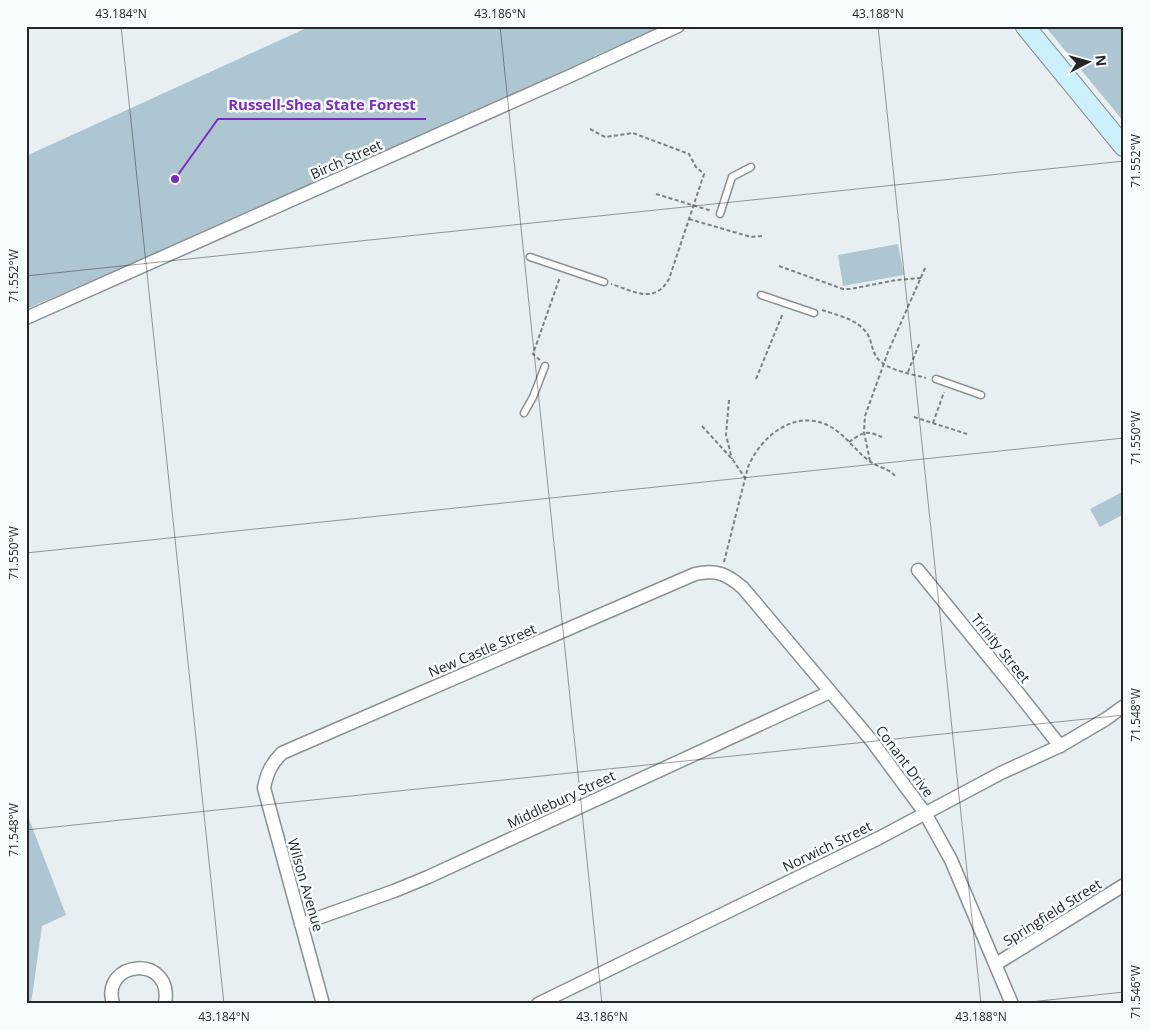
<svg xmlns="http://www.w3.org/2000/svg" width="1150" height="1030" font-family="'Open Sans',sans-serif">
<rect width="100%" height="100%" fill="#e8eff2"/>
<g fill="#aec6d1">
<path d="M311,26H666L594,56L595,59L141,260L26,309V156Z"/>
<path d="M1045,26H1124V122Z"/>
<path d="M898,244L904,275L843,286L838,255Z"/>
<path d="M1124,491V514L1100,527L1090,509Z"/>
<path d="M26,811L66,915L42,926L31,1004H26Z"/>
</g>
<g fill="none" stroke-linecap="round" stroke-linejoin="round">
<defs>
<g id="lane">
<path d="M720,214L732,177L751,167"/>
<path d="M530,257L604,282"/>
<path d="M761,295L814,313"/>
<path d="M936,379L981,395"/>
<path d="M524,413L533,397L545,366"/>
</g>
<g id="street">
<path d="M26,318L570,76L678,26"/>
<path d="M918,570L1019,694L1060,746"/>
<path d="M301,924L394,891L428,877L830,692"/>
<path d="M996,964L1124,885"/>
<path d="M113,1004C100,960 174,953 165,1004"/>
<path d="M323,1004L264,788C267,773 271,764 282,753L695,574C716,569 727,574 743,588L871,740L925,813L951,860L1012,1004"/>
<path d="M538,1004L879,838L1001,773L1060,746L1106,719L1124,706"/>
</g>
<path id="secondary" d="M1025,26L1124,147"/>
</defs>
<use href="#lane" stroke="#8a9093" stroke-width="9"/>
<use href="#street" stroke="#8a9093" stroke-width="15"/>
<use href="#secondary" stroke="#8a9093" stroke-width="21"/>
<g stroke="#7c8183" stroke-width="2" stroke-dasharray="4 2.5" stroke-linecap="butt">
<path d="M590,129L605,137L633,133L689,154L696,167L704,174L669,279C654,305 634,291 611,284"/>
<path d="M656,194L712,211"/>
<path d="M689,219L751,237L762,236"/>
<path d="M779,266L843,289H850L897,280L921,278"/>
<path d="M822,310C840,316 862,320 870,339C872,347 874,355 879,360C890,371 912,374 926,378"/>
<path d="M540,360L533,354L560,277"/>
<path d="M908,372L920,342"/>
<path d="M756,379L783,313"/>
<path d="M729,400L726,435L732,459"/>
<path d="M914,417L967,434"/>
<path d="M933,423L944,392"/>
<path d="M702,426L733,460L745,478"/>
<path d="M849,442C864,432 865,430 882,437"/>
<path d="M870,461L864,432L865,416L888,352L926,266"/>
<path d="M724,562L748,467C761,436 796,407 831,427C845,435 855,450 868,460C876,467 889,468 895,476"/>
</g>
<use href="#lane" stroke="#fff" stroke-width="6"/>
<use href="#street" stroke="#fff" stroke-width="12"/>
<use href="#secondary" stroke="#cceffc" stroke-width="19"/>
</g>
<path fill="none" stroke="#242628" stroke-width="1" stroke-opacity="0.45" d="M121,26L224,1004M500,26L602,1004M878,26L981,1004M26,276L1124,161M26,553L1124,438M26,830L1124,715M1011,1004L1124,992"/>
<g text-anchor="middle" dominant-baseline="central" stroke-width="5" stroke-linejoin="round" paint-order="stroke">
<g font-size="14" fill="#242628" stroke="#f6fcff">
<text transform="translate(346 159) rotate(-24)">Birch Street</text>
<text transform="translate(1001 648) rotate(51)">Trinity Street</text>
<text transform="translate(482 650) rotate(-23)">New Castle Street</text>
<text transform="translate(905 761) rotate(53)">Conant Drive</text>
<text transform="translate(561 799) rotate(-25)">Middlebury Street</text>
<text transform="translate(827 846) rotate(-26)">Norwich Street</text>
<text transform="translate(306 885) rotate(74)">Wilson Avenue</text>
<text transform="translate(1052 912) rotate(-32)">Springfield Street</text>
</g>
</g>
<path fill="none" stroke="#7b2cbf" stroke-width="2" d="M175 179L218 119H426"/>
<circle fill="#7b2cbf" stroke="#f6fcff" stroke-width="2" cx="175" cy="179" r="5"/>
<g font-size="15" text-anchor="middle" font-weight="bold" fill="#7b2cbf" stroke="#f6fcff" stroke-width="5" stroke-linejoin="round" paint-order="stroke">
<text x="322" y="110">Russell-Shea State Forest</text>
</g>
<rect width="1150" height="1030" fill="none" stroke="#f6fcff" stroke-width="55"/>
<g transform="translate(1088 62) rotate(84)" stroke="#f6fcff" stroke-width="4" paint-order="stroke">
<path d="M0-4L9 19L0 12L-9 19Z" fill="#242628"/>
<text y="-8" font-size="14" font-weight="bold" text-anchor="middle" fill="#242628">N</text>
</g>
<rect x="28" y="28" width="1094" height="974" fill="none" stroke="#242628" stroke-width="2"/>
<g font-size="12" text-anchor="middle" fill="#242628">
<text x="121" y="18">43.184°N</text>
<text x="500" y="18">43.186°N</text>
<text x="878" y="18">43.188°N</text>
<text transform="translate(1136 161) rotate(-90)" y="4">71.552°W</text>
<text transform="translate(14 276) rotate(-90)" y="4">71.552°W</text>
<text transform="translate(1136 438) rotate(-90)" y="4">71.550°W</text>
<text transform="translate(14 553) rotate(-90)" y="4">71.550°W</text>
<text transform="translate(1136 715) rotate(-90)" y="4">71.548°W</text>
<text transform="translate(14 830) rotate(-90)" y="4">71.548°W</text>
<text transform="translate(1136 992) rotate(-90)" y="4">71.546°W</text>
<text x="224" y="1021">43.184°N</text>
<text x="602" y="1021">43.186°N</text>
<text x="981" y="1021">43.188°N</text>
</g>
</svg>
